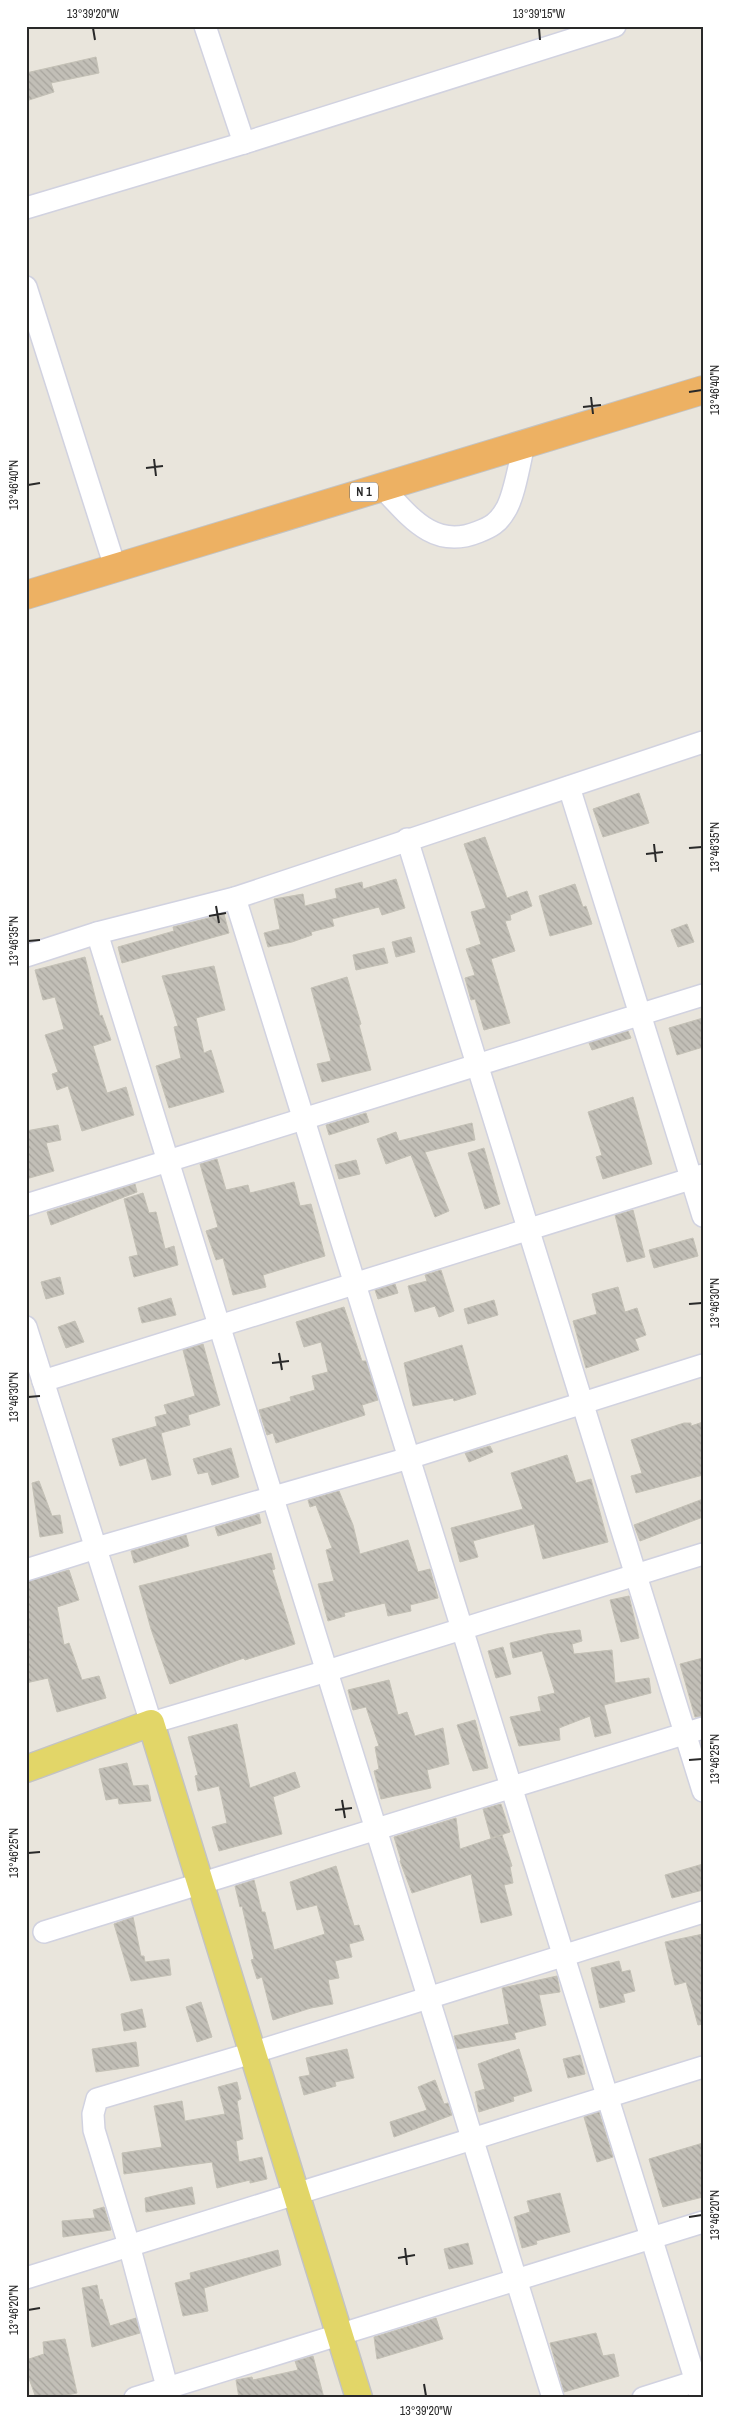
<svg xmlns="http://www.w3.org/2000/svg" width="729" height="2424" font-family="'Archivo Narrow',sans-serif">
<defs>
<pattern id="building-back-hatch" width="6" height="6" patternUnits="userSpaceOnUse" patternTransform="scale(1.25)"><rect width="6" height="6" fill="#c2bfb7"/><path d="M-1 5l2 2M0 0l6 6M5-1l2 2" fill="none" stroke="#a7a49d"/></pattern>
</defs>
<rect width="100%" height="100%" fill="#e9e5dc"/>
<g fill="url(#building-back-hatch)" stroke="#c4c1b6">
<path d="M96,57L99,73L51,83L54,92L26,101V73Z"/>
<path d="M639,793L649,823L603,837L593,809Z"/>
<path d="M485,837L507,898L527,891L532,906L510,915L511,920L505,921L515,951L491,959L510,1023L484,1030L475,999L471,1000L465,978L475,975L466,949L481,944L471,912L486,908L464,844Z"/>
<path d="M396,879L405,908L382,915L379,907L332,919L334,926L311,932L312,935L292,942L268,947L264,933L280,929L274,899L303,894L305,906L337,898L335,889L362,882L363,889Z"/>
<path d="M575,884L583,907L586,906L592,924L550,936L539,896Z"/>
<path d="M224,914L229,933L122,963L118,947L174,931L173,927Z"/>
<path d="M687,924L694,942L678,947L671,930Z"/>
<path d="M411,937L415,952L396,957L392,942Z"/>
<path d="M384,948L388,963L356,970L353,955Z"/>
<path d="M85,957L100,1016L102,1015L111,1040L93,1046L107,1093L126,1087L134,1115L82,1131L68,1086L57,1090L52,1074L58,1072L45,1035L64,1029L55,997L43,1000L35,970Z"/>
<path d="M214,966L225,1010L196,1018L204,1053L211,1050L224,1092L169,1108L156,1066L181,1058L174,1027L178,1026L162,976Z"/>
<path d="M347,977L361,1024L359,1025L371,1070L322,1082L317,1064L331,1061L311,988Z"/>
<path d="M703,1018V1047L677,1055L669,1028Z"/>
<path d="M628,1031L631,1038L592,1050L589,1043Z"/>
<path d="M633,1097L652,1164L603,1179L596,1157L602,1155L588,1112Z"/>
<path d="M366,1113L369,1122L329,1135L326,1125Z"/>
<path d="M472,1123L475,1140L425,1152L449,1211L435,1217L411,1155L386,1164L377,1139L396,1132L399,1141Z"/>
<path d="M58,1125L61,1140L46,1143L54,1171L26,1179V1131Z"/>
<path d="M484,1148L500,1204L485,1209L468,1153Z"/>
<path d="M217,1159L226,1190L248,1185L250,1193L294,1182L300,1206L311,1204L325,1256L263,1275L266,1287L233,1295L223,1258L216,1260L206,1231L218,1227L200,1164Z"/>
<path d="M356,1160L360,1174L339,1179L335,1165Z"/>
<path d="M135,1184L137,1192L51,1225L47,1212Z"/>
<path d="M143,1193L149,1213L156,1212L165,1249L174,1246L178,1265L134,1277L129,1257L138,1255L124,1199Z"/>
<path d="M633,1210L645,1257L627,1262L615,1215Z"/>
<path d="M693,1238L698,1256L654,1268L649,1250Z"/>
<path d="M441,1270L454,1311L439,1317L435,1306L415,1312L408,1286L427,1281L425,1275Z"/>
<path d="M60,1277L64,1294L46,1299L41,1282Z"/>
<path d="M395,1284L398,1293L378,1299L375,1290Z"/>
<path d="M618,1287L625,1312L637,1308L646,1335L635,1339L639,1350L586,1368L573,1321L597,1314L592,1294Z"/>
<path d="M171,1298L176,1315L142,1323L138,1308Z"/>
<path d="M494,1300L498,1315L468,1324L464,1309Z"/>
<path d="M344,1307L362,1361H366L378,1400L362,1405L365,1415L276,1443L273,1433L267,1435L259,1410L291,1401L290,1397L315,1390L312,1376L328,1372L321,1342L304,1347L296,1322Z"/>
<path d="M75,1321L84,1342L66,1348L58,1327Z"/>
<path d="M203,1344L220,1405L188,1415L190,1425L161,1433L171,1475L152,1480L146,1458L120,1466L112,1439L157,1426L155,1417L167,1414L164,1405L195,1396L183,1350Z"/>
<path d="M462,1345L476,1394L454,1401L453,1398L413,1406L404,1363Z"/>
<path d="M703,1422V1475L636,1493L631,1476L642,1473L631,1440L684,1423H691V1426Z"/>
<path d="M490,1446L493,1452L469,1462L465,1453Z"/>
<path d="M231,1448L239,1477L212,1485L208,1472L198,1474L193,1459Z"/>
<path d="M567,1455L576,1483L591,1479L608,1542L543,1559L534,1524L473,1541L478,1557L460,1562L451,1528L523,1509L511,1473Z"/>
<path d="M39,1481L52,1516L60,1515L63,1533L40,1537L32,1483Z"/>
<path d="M339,1491L353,1525L360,1554L408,1540L418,1572L430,1569L438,1598L410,1605L411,1611L388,1616L385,1603L344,1613L345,1616L328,1621L318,1584L334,1581L326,1550L332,1548L316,1505L310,1507L308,1500Z"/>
<path d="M703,1499V1517L640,1541L634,1525Z"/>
<path d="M259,1514L261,1523L218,1536L215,1527Z"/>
<path d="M186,1535L189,1546L134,1563L131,1551Z"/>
<path d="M271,1553L275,1569L272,1570L295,1644L245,1660L244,1658L170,1684L151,1629L139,1586Z"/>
<path d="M69,1570L79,1600L57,1607L64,1645L69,1643L82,1680L99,1676L106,1698L57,1712L48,1678L26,1683V1582Z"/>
<path d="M629,1596L639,1638L621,1642L610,1600Z"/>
<path d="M580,1630L582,1641L572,1644L574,1654L612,1650L615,1683L649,1678L651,1693L604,1705L611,1733L595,1737L590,1716L559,1728L560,1740L519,1746L510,1717L541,1711L538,1697L555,1693L542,1651L513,1658L510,1643L547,1634Z"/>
<path d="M503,1647L511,1674L496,1678L488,1651Z"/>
<path d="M703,1658V1716L695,1717L680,1664Z"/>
<path d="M389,1680L398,1715L407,1712L415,1736L443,1728L449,1764L427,1770L431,1788L381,1799L374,1771L379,1769L375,1747L379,1746L366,1707L353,1710L348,1690Z"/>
<path d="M475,1720L488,1768L473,1771L457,1725Z"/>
<path d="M237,1724L250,1788L295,1772L300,1787L273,1797L282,1834L219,1851L212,1827L227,1823L219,1786L198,1791L195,1776L198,1775L188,1737Z"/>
<path d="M127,1763L133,1786L148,1785L151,1801L119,1804L118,1798L106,1800L99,1769Z"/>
<path d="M501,1804L510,1832L491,1838L483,1809Z"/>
<path d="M456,1818L460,1849L502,1835L512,1866L510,1867L513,1883L504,1885L512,1915L481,1923L471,1874L412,1893L400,1861L401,1860L394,1837Z"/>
<path d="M703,1864V1890L672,1898L665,1875Z"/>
<path d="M336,1866L354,1926L359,1925L364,1940L349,1944L352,1957L335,1961L339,1978L328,1980L333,2004L311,2008L273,2020L262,1977L257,1979L251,1960L254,1959L242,1906L240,1907L235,1886L254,1880L262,1912H265L274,1950L325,1934L317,1905L297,1910L290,1882Z"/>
<path d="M133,1917L141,1956H144L145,1962L169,1959L171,1975L131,1981L114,1924Z"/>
<path d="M703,1934V2024L698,2025L686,1982L675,1985L665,1942Z"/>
<path d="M619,1961L622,1972L630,1970L635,1991L623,1994L625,2002L600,2008L591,1968Z"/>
<path d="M557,1976L560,1992L539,1995L546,2025L514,2033L516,2039L457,2049L454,2036L509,2024L502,1988Z"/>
<path d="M201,2002L212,2037L197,2042L186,2007Z"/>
<path d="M142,2009L146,2027L124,2031L121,2014Z"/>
<path d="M136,2042L139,2066L96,2072L92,2049Z"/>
<path d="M347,2049L354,2078L335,2082L336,2086L304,2095L299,2077L310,2075L306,2058Z"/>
<path d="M519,2049L532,2091L513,2097L514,2101L479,2112L475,2092L485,2089L478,2064Z"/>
<path d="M580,2055L585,2074L568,2078L563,2059Z"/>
<path d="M435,2080L444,2104L448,2103L452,2115L394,2137L390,2122L427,2110L418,2087Z"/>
<path d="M237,2082L241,2099L237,2101L243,2139L236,2141L239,2162L262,2157L267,2179L250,2183V2180L217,2188L212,2162L124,2174L122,2153L162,2147L154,2106L182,2101L185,2121L225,2114L218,2087Z"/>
<path d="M599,2112L613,2157L597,2162L584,2117Z"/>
<path d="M703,2143V2197L663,2207L649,2159Z"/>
<path d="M192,2187L195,2204L146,2212L145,2198Z"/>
<path d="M560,2193L570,2232L536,2241L537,2244L522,2248L514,2217L530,2212L527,2201Z"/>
<path d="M104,2207L111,2230L63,2237L62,2221L95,2218L93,2210Z"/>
<path d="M468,2243L473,2264L449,2269L444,2249Z"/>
<path d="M278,2250L281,2265L204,2288L208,2311L183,2316L175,2283L191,2279L190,2273Z"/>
<path d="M97,2285L100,2300L102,2299L110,2326L136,2318L140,2333L92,2347L82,2288Z"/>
<path d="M436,2318L443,2339L377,2359L374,2337Z"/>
<path d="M596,2333L603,2356L614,2354L619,2376L564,2392L550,2343Z"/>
<path d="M65,2339L77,2393L52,2398H36L26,2370V2360L44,2354L43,2342Z"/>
<path d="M313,2356L324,2398H239L236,2380L252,2377L253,2380L298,2370L295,2361Z"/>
</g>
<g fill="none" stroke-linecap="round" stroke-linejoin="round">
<defs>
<g id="minor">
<path d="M205,26L244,143"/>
<path d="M26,208L244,143L615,26"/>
<path d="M26,287L115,567"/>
<path d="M382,487C410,517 434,550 478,532C491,527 498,523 505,511C514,498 520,461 524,444"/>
<path d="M569,787L703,1216"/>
<path d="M407,839L703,1791"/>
<path d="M235,898L701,2398"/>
<path d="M97,933L553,2398"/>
<path d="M26,956L97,933L235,898L703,742"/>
<path d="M26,1205L703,995"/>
<path d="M26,1327L151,1723L327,1671L703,1554"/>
<path d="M43,1381L703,1175"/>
<path d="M26,1570L96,1548L409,1458L703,1365"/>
<path d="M44,1932L703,1728"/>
<path d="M26,2278L703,2067"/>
<path d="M135,2398L703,2222"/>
<path d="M170,2398L129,2245L94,2130L93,2114L97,2099L252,2053L703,1912"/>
<path d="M643,2398L703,2379"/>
</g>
<path id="major" d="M26,1769L151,1723L359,2398"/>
<path id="highway" d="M26,595L703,390"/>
</defs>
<use href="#minor" stroke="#d1d2e0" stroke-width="24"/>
<use href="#major" stroke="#c3c3c3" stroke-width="29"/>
<use href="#highway" stroke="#c3c3c3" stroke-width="30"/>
<use href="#minor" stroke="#fff" stroke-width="21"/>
<use href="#major" stroke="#e2d668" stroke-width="26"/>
<use href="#highway" stroke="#edb163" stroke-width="28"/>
</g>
<path fill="none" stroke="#292929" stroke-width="2" d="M93,28L95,40M539,28L540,40M689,392L702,390M591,397L593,414M583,407L601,405M154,459L156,476M146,468L163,466M28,485L40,483M654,844L656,862M689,848L702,847M646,854L663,852M216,906L219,923M209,916L226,913M28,941L40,940M689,1304L702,1303M279,1353L282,1370M272,1363L289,1361M28,1397L40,1396M689,1760L702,1759M342,1800L345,1818M335,1810L352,1808M28,1853L40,1852M689,2217L702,2215M405,2248L407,2265M398,2258L415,2255M28,2310L40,2308M424,2384L426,2396"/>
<g text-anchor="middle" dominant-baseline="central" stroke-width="4" stroke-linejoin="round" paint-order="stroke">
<rect fill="#fff" stroke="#696969" stroke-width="1" x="350" y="482.5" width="28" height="19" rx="4"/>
<g font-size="12" font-weight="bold" fill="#292929">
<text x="364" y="492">N 1</text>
</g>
</g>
<rect width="729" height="2424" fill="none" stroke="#ffffff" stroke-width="55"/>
<rect x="28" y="28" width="674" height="2368" fill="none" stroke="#292929" stroke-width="2"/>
<g font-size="12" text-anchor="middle" fill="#292929">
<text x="93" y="18">13°39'20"W</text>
<text x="539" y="18">13°39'15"W</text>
<text transform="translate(715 390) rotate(-90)" y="4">13°46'40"N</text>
<text transform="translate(14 485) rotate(-90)" y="4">13°46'40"N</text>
<text transform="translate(715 847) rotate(-90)" y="4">13°46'35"N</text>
<text transform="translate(14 941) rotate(-90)" y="4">13°46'35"N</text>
<text transform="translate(715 1303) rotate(-90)" y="4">13°46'30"N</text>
<text transform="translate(14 1397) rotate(-90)" y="4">13°46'30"N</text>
<text transform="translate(715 1759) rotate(-90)" y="4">13°46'25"N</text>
<text transform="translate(14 1853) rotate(-90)" y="4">13°46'25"N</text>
<text transform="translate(715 2215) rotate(-90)" y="4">13°46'20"N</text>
<text transform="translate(14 2310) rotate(-90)" y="4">13°46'20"N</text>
<text x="426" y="2415">13°39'20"W</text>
</g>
</svg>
